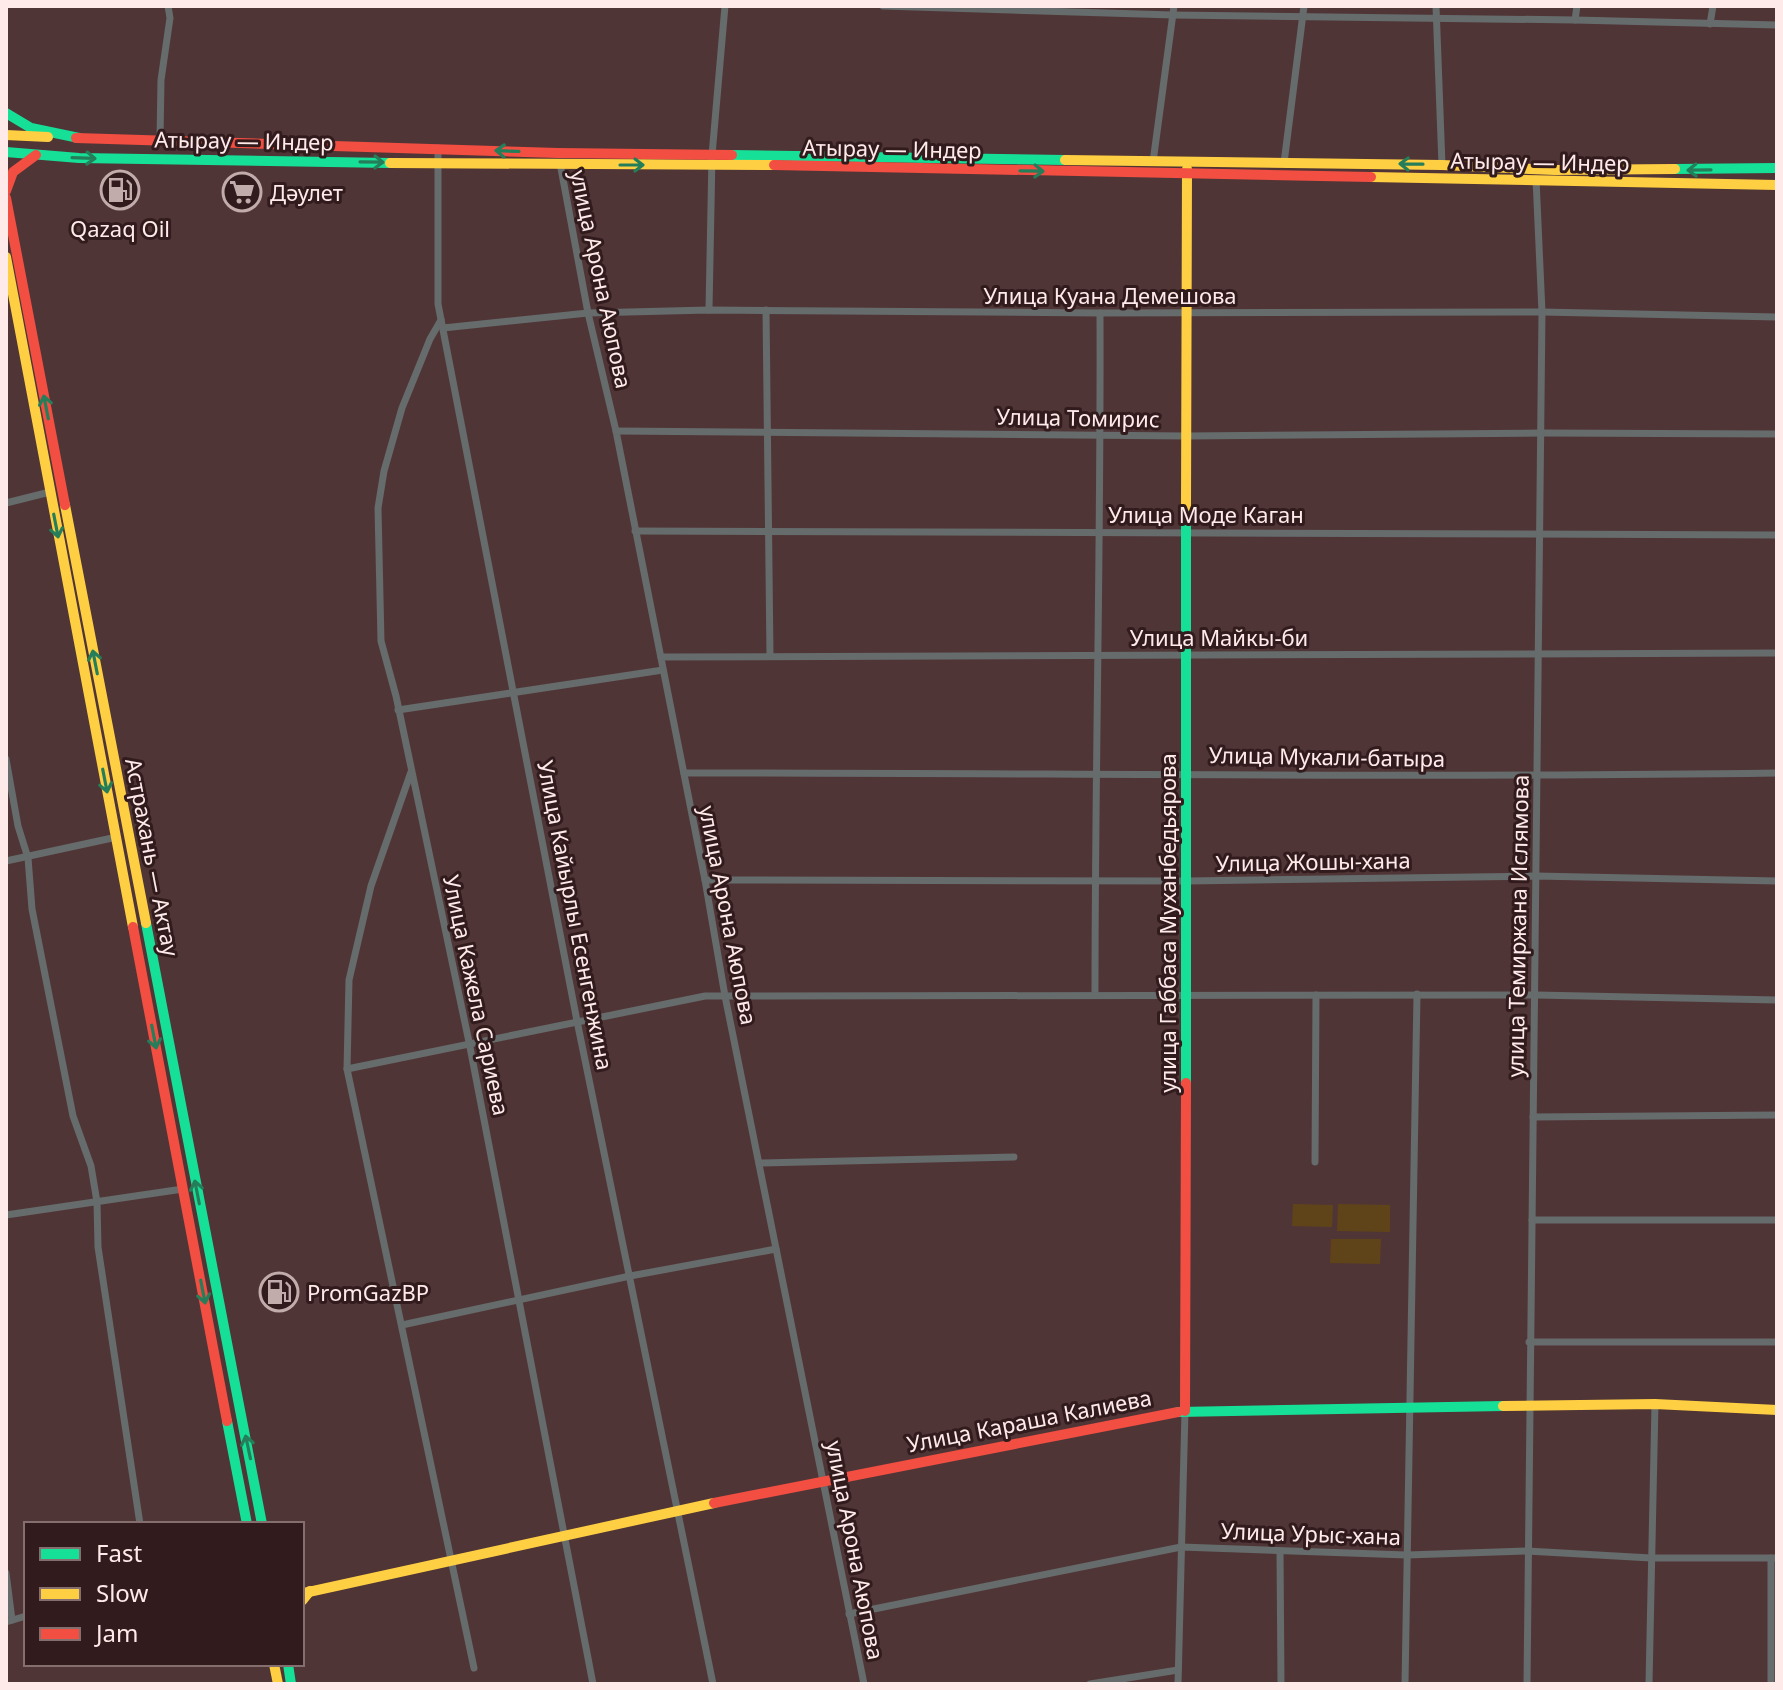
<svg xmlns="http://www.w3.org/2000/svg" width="1783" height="1690" font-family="'Noto Sans',sans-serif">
<rect width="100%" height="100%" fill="#503536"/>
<g fill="#604419">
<path d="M1293,1204L1333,1205L1332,1227L1292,1226Z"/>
<path d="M1338,1204L1390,1205V1232L1337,1231Z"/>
<path d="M1331,1239H1381L1380,1264L1330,1263Z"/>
</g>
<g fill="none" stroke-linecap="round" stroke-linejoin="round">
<g stroke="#666b6c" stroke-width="7">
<path d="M883,6L1173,15L1575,20L1777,25"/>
<path d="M1436,6L1442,165"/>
<path d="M1575,20L1577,6"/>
<path d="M1710,24L1713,6"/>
<path d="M160,139L161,80L170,18L168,6"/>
<path d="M438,148V304L577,1021L713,1684"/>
<path d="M1153,162L1174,6"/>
<path d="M560,163L588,313L616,431L705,880L725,996L864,1684"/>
<path d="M1284,163L1304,6"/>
<path d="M709,310L712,155L725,6"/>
<path d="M766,310L770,656"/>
<path d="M441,320L430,339L402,408L384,471L378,508L381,641L396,696L469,1042L593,1684"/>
<path d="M443,328L588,313L709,310L1100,313L1542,312L1777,317"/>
<path d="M616,431L1187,436L1541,433L1777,434"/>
<path d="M6,503L50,492"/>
<path d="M635,531L1777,535"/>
<path d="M661,657L1777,653"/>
<path d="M398,710L663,670"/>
<path d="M6,759L18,826L28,858L32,909L73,1116L91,1166L97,1202L98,1247L140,1524"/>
<path d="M411,772L371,886L349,980L347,1069L474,1668"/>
<path d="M684,773C1048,773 1413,778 1777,773"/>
<path d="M6,861L117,837"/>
<path d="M705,880L1187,881L1536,876L1777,881"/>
<path d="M1095,995C1095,768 1101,541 1100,313"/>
<path d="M347,1069L705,996L1536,995L1777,1000"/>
<path d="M1533,1117L1777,1115"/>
<path d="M1315,1162L1316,995"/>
<path d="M759,1163L1014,1157"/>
<path d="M6,1215L183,1189"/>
<path d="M1532,1220H1777"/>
<path d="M402,1325L630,1276L776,1249"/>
<path d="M1529,1342H1777"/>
<path d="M1280,1551L1281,1684"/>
<path d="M6,1573L12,1620"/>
<path d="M849,1614L1181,1547L1407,1555L1527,1551L1651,1558H1777"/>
<path d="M6,1622L26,1616"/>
<path d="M1090,1684L1178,1670"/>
<path d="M1178,1684L1185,1411"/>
<path d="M1405,1684L1417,994"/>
<path d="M1527,1684L1542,312L1536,179"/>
<path d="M1649,1684L1655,1404"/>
<path d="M1771,1684V1558"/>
</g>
<g stroke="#16e098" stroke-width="10">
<path d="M6,113L31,128L79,138"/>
<path d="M6,152L79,158L390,163"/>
<path d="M732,155L1065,160"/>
<path d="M1675,169L1777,168"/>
<path d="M146,923L262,1524"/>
<path d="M1186,1083V507"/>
<path d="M1178,1412L1503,1406"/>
<path d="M227,1421L247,1524"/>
<path d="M288,1664L291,1684"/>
</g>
<g stroke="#ffcf43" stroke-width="10">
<path d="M6,135L48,137"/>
<path d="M1065,160L1442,165L1555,170L1675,169"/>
<path d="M390,163L774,165"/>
<path d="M1371,177L1777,185"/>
<path d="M6,257L133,927"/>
<path d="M65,505L146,923"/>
<path d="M1186,507L1187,169"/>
<path d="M1503,1406L1655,1404L1777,1410"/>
<path d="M304,1593L714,1503"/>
<path d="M302,1601L310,1591"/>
<path d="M274,1664L278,1684"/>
</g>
<g stroke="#f24e42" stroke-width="10">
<path d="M76,138L558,153L732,155"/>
<path d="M774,165L1371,177"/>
<path d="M6,191L13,172L36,155"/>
<path d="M6,198L65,505"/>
<path d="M133,927L227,1421"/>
<path d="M1185,1411L1186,1083"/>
<path d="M714,1503L1178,1412"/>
</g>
</g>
<defs><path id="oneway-shaft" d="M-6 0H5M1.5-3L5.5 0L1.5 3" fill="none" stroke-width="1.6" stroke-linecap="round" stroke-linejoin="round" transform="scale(2)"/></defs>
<g stroke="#247e5a">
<use href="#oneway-shaft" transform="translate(507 151) rotate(-178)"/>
<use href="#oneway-shaft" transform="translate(84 158) rotate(2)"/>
<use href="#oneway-shaft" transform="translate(372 162) rotate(1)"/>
<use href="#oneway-shaft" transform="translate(1411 164) rotate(-179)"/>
<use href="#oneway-shaft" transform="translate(632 165)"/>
<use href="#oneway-shaft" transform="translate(1699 170) rotate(179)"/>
<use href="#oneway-shaft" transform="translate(1032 171) rotate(1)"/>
<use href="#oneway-shaft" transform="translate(46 407) rotate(-101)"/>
<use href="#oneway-shaft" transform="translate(56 526) rotate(79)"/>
<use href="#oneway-shaft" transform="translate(95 662) rotate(-101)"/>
<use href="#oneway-shaft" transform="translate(105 781) rotate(79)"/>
<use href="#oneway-shaft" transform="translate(154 1037) rotate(79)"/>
<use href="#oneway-shaft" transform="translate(197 1192) rotate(-101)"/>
<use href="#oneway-shaft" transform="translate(203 1292) rotate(79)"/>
<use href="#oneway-shaft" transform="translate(248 1447) rotate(-102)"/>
</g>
<defs>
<symbol id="fuel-ring" viewBox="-11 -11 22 22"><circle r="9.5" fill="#321b1c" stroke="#c2abab" stroke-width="1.5"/><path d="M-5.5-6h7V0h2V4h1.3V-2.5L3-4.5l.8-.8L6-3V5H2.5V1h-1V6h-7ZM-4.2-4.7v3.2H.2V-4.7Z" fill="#c2abab"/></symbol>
<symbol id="supermarket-ring" viewBox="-11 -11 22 22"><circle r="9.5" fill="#321b1c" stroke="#c2abab" stroke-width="1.5"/><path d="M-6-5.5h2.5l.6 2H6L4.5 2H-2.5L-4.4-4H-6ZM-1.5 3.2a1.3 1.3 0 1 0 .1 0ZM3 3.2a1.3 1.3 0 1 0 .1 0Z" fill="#c2abab"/></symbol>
</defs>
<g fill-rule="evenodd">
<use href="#fuel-ring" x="98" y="168" width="44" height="44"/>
<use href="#supermarket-ring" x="220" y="170" width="44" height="44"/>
<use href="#fuel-ring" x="257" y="1270" width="44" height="44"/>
</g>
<g text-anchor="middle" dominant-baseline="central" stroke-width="6" stroke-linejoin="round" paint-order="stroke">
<g font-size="22" fill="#ffeaea" stroke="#321b1c">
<text transform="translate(244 140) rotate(1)">Атырау — Индер</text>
<text transform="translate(892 148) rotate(1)">Атырау — Индер</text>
<text transform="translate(1540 161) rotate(1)">Атырау — Индер</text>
<text transform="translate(602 279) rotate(78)">улица Арона Аюпова</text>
<text x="1110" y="295">Улица Куана Демешова</text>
<text transform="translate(1078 417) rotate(1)">Улица Томирис</text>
<text x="1206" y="514">Улица Моде Каган</text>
<text x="1219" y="637">Улица Майкы-би</text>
<text transform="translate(1327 756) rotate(1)">Улица Мукали-батыра</text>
<text transform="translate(153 857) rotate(79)">Астрахань — Актау</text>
<text transform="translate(1313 861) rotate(-1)">Улица Жошы-хана</text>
<text transform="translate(576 915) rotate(79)">Улица Кайырлы Есенгенжина</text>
<text transform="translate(729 915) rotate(79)">улица Арона Аюпова</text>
<text transform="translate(1167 923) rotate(-90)">улица Габбаса Муханбедьярова</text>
<text transform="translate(1517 926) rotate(-89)">улица Темиржана Ислямова</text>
<text transform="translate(477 995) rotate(78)">Улица Кажела Сариева</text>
<text transform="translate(1029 1420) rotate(-11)">Улица Караша Калиева</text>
<text transform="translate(1311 1533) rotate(2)">Улица Урыс-хана</text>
<text transform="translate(856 1550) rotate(79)">улица Арона Аюпова</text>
</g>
<g font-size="22" fill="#ffeaea" stroke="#321b1c" text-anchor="start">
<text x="270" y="192">Дәулет</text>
<text x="120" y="228" text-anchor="middle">Qazaq Oil</text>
<text x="307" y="1292">PromGazBP</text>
</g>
</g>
<rect width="1783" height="1690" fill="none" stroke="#ffeaea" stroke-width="16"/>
<rect x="24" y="1522" width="280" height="144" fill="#321b1c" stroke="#846e6e" stroke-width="2"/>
<rect x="40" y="1548" width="40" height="12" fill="#16e098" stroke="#846e6e" stroke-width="2"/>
<text x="96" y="1562" font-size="24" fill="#ffeaea">Fast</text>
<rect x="40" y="1588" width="40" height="12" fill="#ffcf43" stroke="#846e6e" stroke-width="2"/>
<text x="96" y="1602" font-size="24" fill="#ffeaea">Slow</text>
<rect x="40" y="1628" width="40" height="12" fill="#f24e42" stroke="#846e6e" stroke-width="2"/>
<text x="96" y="1642" font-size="24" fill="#ffeaea">Jam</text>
</svg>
